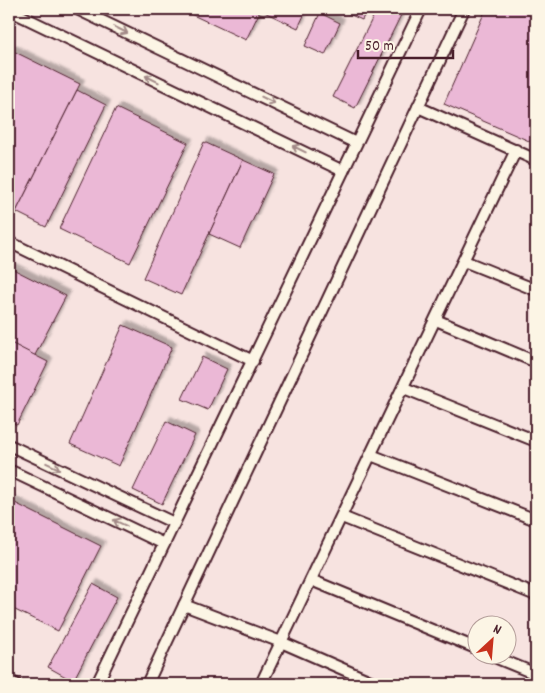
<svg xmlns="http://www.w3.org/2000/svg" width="545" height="693" font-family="Dekko,sans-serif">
<defs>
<filter id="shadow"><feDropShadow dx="4.5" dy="-4.5" stdDeviation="1" flood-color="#0004"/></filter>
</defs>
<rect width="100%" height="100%" fill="#f7e3e0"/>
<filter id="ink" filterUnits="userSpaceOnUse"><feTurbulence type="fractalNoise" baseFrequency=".02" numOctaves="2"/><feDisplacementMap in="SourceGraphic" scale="10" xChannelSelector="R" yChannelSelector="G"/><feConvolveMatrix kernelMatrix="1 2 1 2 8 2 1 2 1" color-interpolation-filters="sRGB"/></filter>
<g filter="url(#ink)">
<g fill="#ebb8d6" stroke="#4a1f2b" filter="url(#shadow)">
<path d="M180,9H261L246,40Z"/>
<path d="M261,9H307L298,28L260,10Z"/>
<path d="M338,9H367L362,20Z"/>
<path d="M377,9H404L355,108L333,97Z"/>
<path d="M486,9H536V144L444,104Z"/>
<path d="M320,13L340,23L325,55L305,46Z"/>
<path d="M9,49L80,84L14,216L9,214Z"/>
<path d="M77,90L106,105L46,227L16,212Z"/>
<path d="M116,108L188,143L130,263L59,229Z"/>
<path d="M204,142L243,160L181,295L143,278Z"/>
<path d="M243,160L274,174L240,248L209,234Z"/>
<path d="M9,267L66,296L34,357L9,344Z"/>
<path d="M123,325L172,347L119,466L70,444Z"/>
<path d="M9,342L48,362L17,425L9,421Z"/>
<path d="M202,357L227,369L208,410L182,399Z"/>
<path d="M166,421L195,435L162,504L133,490Z"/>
<path d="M9,500L101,546L58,631L9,607Z"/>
<path d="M93,584L117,597L73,681L48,667Z"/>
</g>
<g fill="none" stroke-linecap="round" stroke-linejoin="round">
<defs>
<g id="minor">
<path d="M77,9L356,143"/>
<path d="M9,10L343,171"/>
<path d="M418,107L536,160"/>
<path d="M9,242L253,361"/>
<path d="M464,261L536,290"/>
<path d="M436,320L536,362"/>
<path d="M404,388L536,441"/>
<path d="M9,445L174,523"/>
<path d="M371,455L536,520"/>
<path d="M9,470L164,544"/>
<path d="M342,517L536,595"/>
<path d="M311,580L478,649"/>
<path d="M184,605L281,642L377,684"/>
<path d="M492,656L536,674"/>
<path d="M9,681L16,684"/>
<path d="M97,684L421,9"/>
<path d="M147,684L464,9"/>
<path d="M261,684L516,150"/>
</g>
</defs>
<use href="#minor" stroke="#4a1f2b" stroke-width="14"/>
<use href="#minor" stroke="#fcf5e5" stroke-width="10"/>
</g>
<defs><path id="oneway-shaft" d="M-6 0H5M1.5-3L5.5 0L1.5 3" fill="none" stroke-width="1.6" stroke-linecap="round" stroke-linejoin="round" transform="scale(1.25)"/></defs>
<g stroke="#a38a88">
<use href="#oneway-shaft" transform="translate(121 30) rotate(26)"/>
<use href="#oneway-shaft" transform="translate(152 79) rotate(-154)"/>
<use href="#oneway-shaft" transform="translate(268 100) rotate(26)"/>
<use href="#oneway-shaft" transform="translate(299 149) rotate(-154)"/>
<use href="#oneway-shaft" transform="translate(53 466) rotate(25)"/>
<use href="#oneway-shaft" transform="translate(120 523) rotate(-155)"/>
</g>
</g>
<rect width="545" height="693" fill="none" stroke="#fcf5e5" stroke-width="30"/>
<rect x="15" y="15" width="515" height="663" fill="none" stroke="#4a1f2b" stroke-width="2" filter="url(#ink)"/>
<g transform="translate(492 640) rotate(26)"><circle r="24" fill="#fcf5e5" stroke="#b59f9b"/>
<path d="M0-4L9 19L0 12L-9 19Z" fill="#c8321e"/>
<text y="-8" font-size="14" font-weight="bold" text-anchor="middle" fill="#4a1f2b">N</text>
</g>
<path d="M358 50v8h95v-8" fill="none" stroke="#4a1f2b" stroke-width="2.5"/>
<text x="365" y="50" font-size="15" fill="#4a1f2b" stroke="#fcf5e5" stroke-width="4" paint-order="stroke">50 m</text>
</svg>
